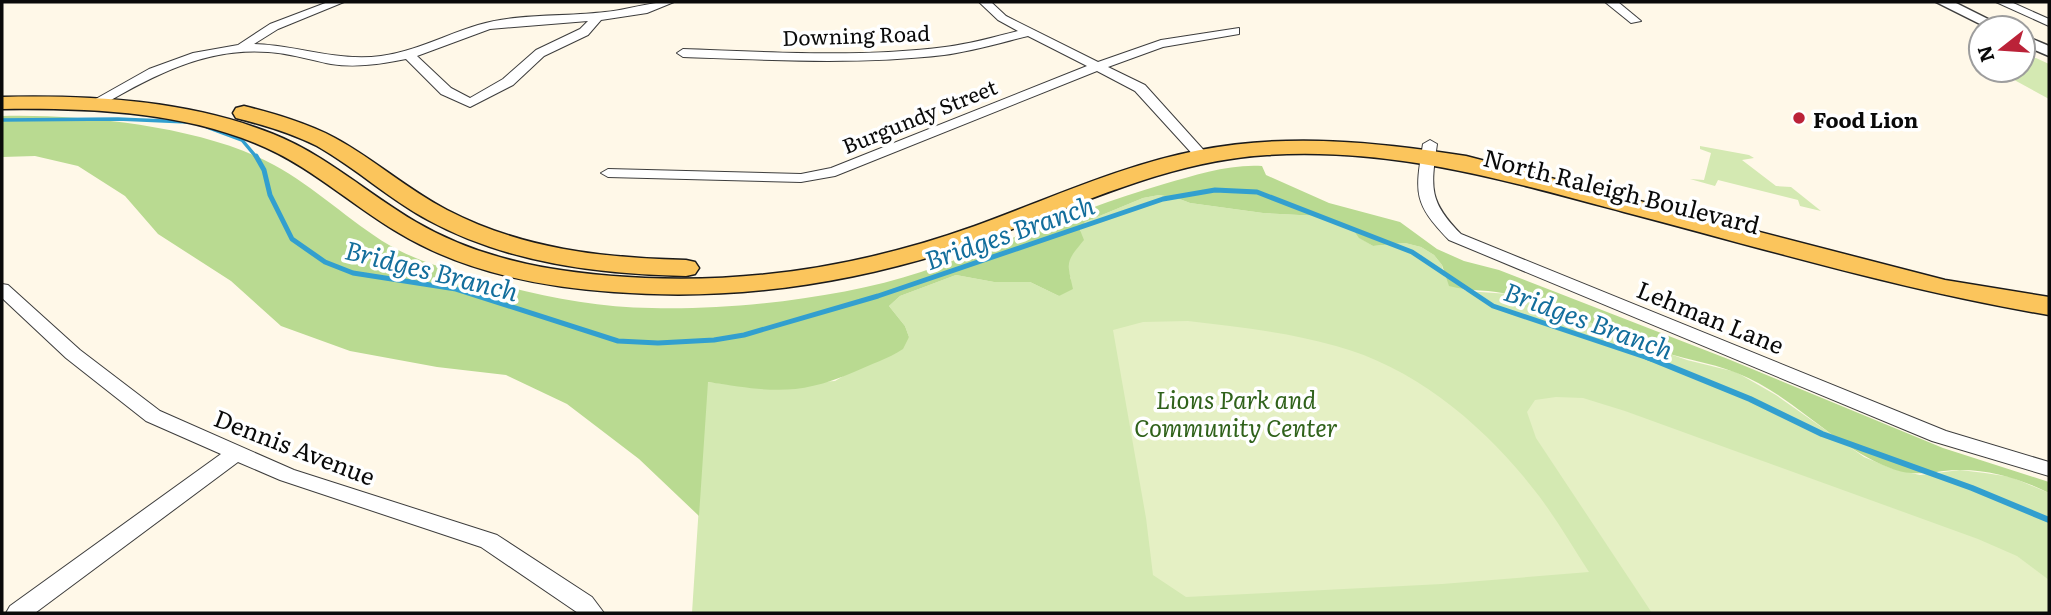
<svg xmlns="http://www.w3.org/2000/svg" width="2051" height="615" font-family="Literata,serif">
<rect width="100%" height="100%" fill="#fff8e8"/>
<g fill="#d4e9b2">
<path d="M2023,57L2036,58L2049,64V99L1996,70H2023Z"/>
<path d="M1700,146L1749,155L1754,158L1742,160L1776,186L1791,187L1821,211L1800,206L1798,200L1718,180L1715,186L1690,179L1704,180L1711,153L1700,149Z"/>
<path d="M1159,195L1177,198L1190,203L1263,213L1319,216L1352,228L1360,238L1373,246L1405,243L1421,247L1434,255L1442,265L1444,276L1466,291L1509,294L1586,320L1624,338L1687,360L1736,372L1776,395L1864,457L1893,469L1920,475L1960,470L1985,473L2011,477L2049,493V613H692L707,382L753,387L835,381L909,337L905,326L889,306L900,296L956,275L994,282H1030L1059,296L1071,279C1063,260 1075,240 1085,222L1143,198Z"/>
</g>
<path fill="#b9da91" d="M2,116C82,114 203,126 274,165C315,187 349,221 389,245C413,259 442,268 469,276C529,294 589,307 652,308C735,310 842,298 921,272C1003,244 1081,208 1164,184C1196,175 1229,164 1262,166L1266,175L1329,203L1400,222L1437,249L1464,261L1499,270L1728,359L1943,448L2049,482V493C2021,479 1989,469 1957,470C1932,471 1915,478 1890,468C1833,446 1793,395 1737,373C1709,362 1678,358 1650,348C1628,340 1608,329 1587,321C1562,312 1537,304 1511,295C1492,289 1469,292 1449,286L1442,265L1434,255L1421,247L1405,243L1373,246L1359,238L1352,228L1319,216L1263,213L1190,203L1177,198L1159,195L1143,198L1085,222L1080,230L1084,240C1065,263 1067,261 1073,289L1059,296L1030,282H994L956,275L900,296L889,306L905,326L909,337L903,349C888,359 871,364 854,372C797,397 768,391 708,382L699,516L639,459L567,404L506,375L437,367L350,351L281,326L231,281L158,234L125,196L78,166L35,156L2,157Z"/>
<g fill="#e5f0c4">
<path d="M1188,321C1237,327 1288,332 1336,346C1418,368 1488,429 1539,496C1557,520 1572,546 1589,572L1442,584L1186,597L1153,575L1146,518L1113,330L1143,322Z"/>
<path d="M1556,397L1583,398L1625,411L1978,539L2017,556L2049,580V613H1652L1536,438L1527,412L1535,400Z"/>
</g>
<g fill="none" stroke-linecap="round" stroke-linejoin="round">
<g stroke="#329fcf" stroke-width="3.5">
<path d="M2,120L118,119L187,122"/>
<path d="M207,127L242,140L257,158"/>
</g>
<path stroke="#329fcf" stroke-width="5" d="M256,156L264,170L270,195L292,239L325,262L353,273L456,289L618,341L658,343L714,340L744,335L878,296L1163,199L1215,190L1257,192L1412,252L1493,306L1651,359"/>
<path stroke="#329fcf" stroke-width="6" d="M1647,357L1750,399L1822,434L1972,488L2049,520"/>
<defs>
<g id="minor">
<path d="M328,2H344L278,29L254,44C297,45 337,62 381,56C416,51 445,35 478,25C519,13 563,17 605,12C628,10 651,1 674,2L647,13L601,20L588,35L544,56L513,85L470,107L441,94L406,59C381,64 356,68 331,64C310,60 289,53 268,52C205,47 150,77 97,108H87L85,105L149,69L193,53L238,45L270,24ZM588,21L580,29L536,50L503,79L470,98L451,88L417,56L490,29Z"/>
<path d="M979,2H991L1006,16L1098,62L1161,40L1239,28V34L1163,47L1108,67L1145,85L1209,156L1207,159H1197L1135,91L1097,71L835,176L801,182L608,177L601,173L608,169L801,174L831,168L1087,66L1028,36C1000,43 973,51 944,55C858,65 770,60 683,57L677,53L683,49C770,52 859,58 945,47C970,44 994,37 1018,31L998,20Z"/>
<path d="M1605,2H1618L1641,21L1631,23Z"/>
<path d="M1996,2H2011L2049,19V26Z"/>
<path d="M1430,140L1437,144C1431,187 1428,201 1461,234L1946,431L2049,462V476L1932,441L1449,240C1413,203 1415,193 1423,144Z"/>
<path d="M2,284L8,285L80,350L160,411L294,470L497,535L592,597L604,613H578L481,547L280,480L238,462L35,613H6L10,606L221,454L146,421L66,358L2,298Z"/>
</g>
<g id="tertiary">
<path d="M1936,2H1954L2006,28H1988Z"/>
<path d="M2023,35L2049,46V56L2023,45Z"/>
</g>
<g id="primary">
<path d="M2,97C92,95 188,100 273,134C326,155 368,194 416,222C486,263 565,274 645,278C758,283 869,264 975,226C1049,199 1122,165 1200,150C1288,133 1378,142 1466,156L1945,280L2049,297V315C1905,291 1765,249 1624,212C1505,180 1391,147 1267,155C1168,161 1082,204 991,237C870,281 743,302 614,292C540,287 464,272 399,233C350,204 308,164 255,143C176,111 86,108 2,109Z"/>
<path d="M244,106C275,114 307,123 335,138C374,159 408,190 447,210C522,249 603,258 686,260L695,262L699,268L695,274L686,276C597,274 507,263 428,220C389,199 356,168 317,146C291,133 264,125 236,118L233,113L236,108Z"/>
</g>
</defs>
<use href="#minor" stroke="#3d3d3d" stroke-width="2"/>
<use href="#tertiary" stroke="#3d3d3d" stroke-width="3"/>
<use href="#primary" stroke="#1b1b1b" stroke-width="3"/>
<use href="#minor" fill="#fff" fill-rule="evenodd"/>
<use href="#tertiary" fill="#fff" fill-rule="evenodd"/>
<use href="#primary" fill="#fbc55c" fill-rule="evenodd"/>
</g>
<circle fill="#bb2238" stroke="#fff" stroke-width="2.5" cx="1799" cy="118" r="7"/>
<g text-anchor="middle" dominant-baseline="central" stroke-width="7" stroke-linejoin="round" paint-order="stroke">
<g font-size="21" fill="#0a0a0a" stroke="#fff">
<text transform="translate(856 34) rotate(-2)">Downing Road</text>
<text transform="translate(919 115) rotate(-22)">Burgundy Street</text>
</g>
<g font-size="21" font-weight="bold" fill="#0a0a0a" stroke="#fff" text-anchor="start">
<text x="1813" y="118">Food Lion</text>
</g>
<g font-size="24" fill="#0a0a0a" stroke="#fff">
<text transform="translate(1622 190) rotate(14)">North Raleigh Boulevard</text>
<text transform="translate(1711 316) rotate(22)">Lehman Lane</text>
<text transform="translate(295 446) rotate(21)">Dennis Avenue</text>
</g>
<g font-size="24" font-style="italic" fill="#30621b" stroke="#fff">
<text x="1236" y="398">Lions Park and<tspan x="1236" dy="28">Community Center</tspan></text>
</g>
<g font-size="26" font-style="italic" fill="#136e9c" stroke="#fff">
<text transform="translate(1009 231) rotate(-19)">Bridges Branch</text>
<text transform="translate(432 269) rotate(14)">Bridges Branch</text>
<text transform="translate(1589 319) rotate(20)">Bridges Branch</text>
</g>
</g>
<rect width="2051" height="615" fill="none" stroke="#0a0a0a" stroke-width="7"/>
<g transform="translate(2002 49) rotate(253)"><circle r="33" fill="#ffffff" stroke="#9d9d9d" stroke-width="2"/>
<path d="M0-5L12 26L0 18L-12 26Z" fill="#bb2238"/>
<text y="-10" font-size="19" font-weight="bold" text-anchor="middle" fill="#0a0a0a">N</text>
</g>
</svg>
